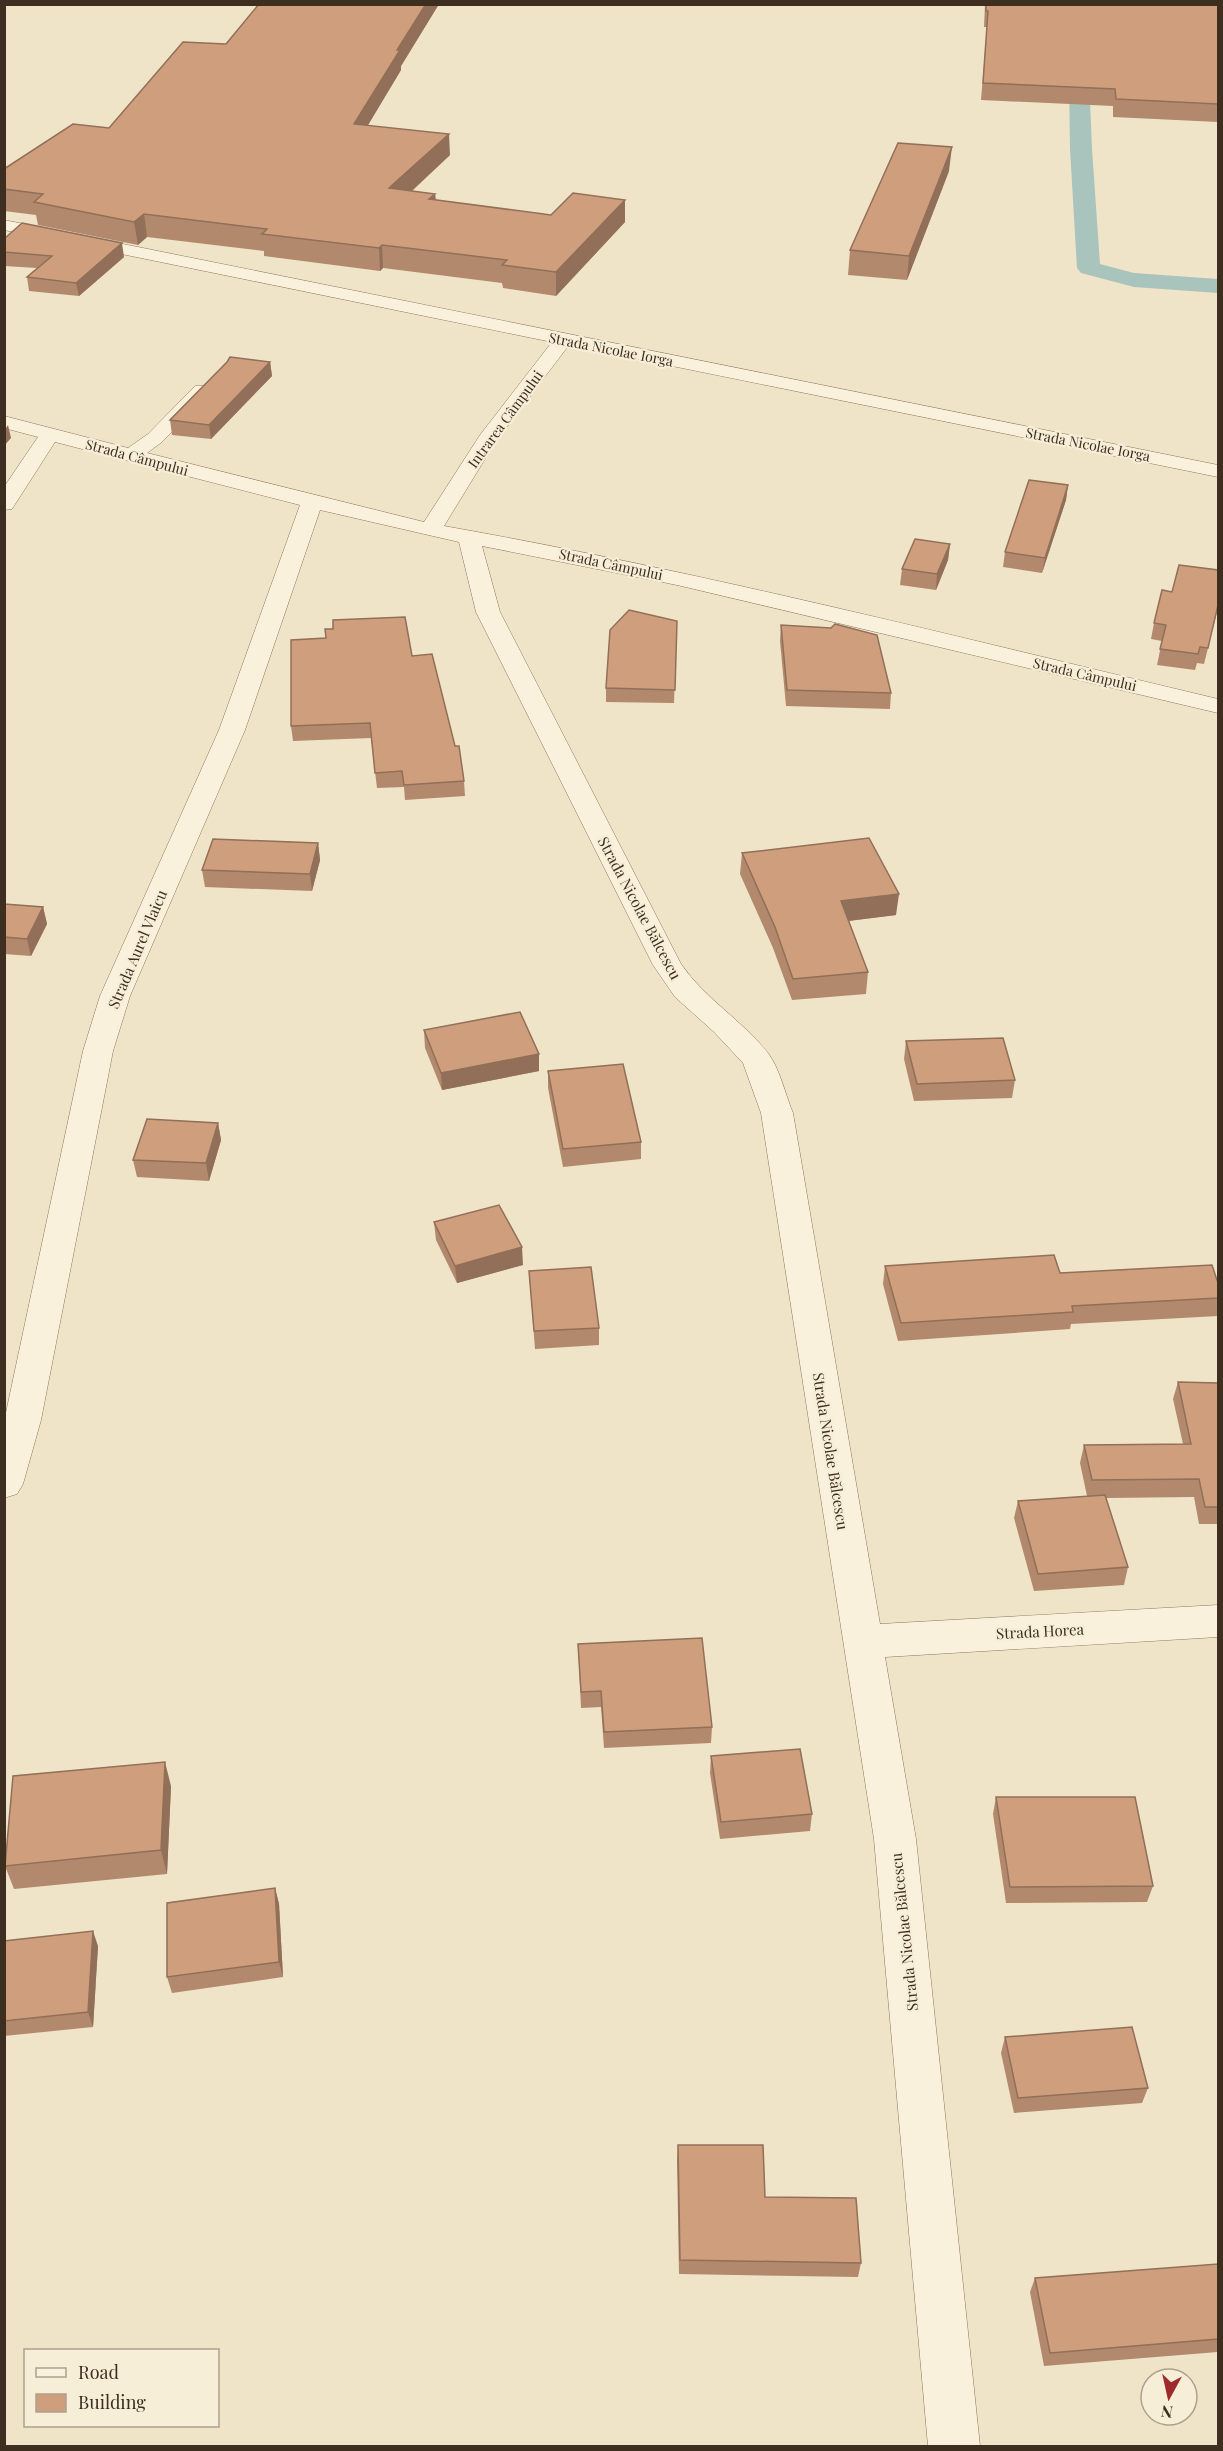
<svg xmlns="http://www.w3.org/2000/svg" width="1223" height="2451" font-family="'Playfair Display',serif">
<rect width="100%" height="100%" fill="#f0e4c8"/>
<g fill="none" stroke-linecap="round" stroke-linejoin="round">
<path fill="#a9c4bc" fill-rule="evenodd" d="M1068,4H1086L1092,149L1100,264L1134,273L1218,279V293L1134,287L1081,273L1077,268L1070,149Z"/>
<defs>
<path id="minor" d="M4,220L1218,465V477L569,345L496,441L444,526C704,572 961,638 1218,699V713L677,585L482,546L500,612L681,964C705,999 742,1020 768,1053C780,1069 785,1094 793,1113L880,1624L1218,1605V1637L885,1657L916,1839L980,2446H928L874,1839L761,1113L743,1063L714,1032L675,997L653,965L476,612L459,542L320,510L245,730L130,996L113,1051L41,1420L23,1484L17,1494L4,1498V1422L83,1051L100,996L219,730L300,505L55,442L12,509L4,510V487L38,437L4,428V416L128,448L148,434L195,386H209L212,390L209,394L162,442L147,453L424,522L480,435L552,342L4,230Z"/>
</defs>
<use href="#minor" stroke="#8d765c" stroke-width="1"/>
<use href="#minor" fill="#faf1dc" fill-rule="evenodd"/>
</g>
<g fill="#b2896c">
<path d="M259,4H439L401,66V70L368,125L450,155L412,191L435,194L436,200L551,215L625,200V222L556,296L503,288L502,283L383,268L380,271L264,256V251L147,237L138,245L38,225L36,215L4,211V169L109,128L226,44Z"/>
<path d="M985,4H1218V122L1113,117V106L981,100L987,27H984Z"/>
<path d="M949,171L907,280L848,275L850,250Z"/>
<path d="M4,239L124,257L79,296L29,291L27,277L37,268L4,266Z"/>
<path d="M270,362L272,376L211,439L172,435L170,420Z"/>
<path d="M1068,485L1066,500L1042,573L1003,567L1005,552Z"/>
<path d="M950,544L948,560L936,590L900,585L902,569Z"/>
<path d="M1218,608L1204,664L1197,663L1195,670L1157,665L1162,641L1151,639L1154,623Z"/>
<path d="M677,621L674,703L606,702V688Z"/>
<path d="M781,625L891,693L890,709L786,706L780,641Z"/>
<path d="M326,638L412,656L455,746L464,781L465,796L405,800L404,787L377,788L371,738L293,741L291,726Z"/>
<path d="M318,843L320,860L312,891L205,887L202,870Z"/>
<path d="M742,853L896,915L849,921L868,972L866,994L792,1000L773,948L740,874Z"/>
<path d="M4,904L43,907L47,924L31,956L4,954Z"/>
<path d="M424,1030L539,1071L442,1090L425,1048Z"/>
<path d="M906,1041L1015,1080L1012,1098L914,1101L904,1059Z"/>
<path d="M548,1071L641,1142V1159L563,1167L548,1088Z"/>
<path d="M218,1123L221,1140L209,1181L137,1177L133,1160Z"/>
<path d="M434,1222L523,1265L457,1283L436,1240Z"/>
<path d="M885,1266L1060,1273L1218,1283V1316L1071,1324L1070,1329L898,1341L883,1284Z"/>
<path d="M529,1271L599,1328V1345L535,1349Z"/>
<path d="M1178,1382L1218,1383V1524H1199L1194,1497L1106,1498L1128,1567L1124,1585L1034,1591L1014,1518L1018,1501L1087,1496L1080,1463L1084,1445L1183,1444L1173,1399Z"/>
<path d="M578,1644L712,1727L711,1743L604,1748L601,1707L581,1708Z"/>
<path d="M711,1756L812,1814L810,1831L720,1839L710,1773Z"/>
<path d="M171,1786L167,1874L14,1889L5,1866Z"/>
<path d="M996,1797L1153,1886L1147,1902L1006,1903L993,1814Z"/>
<path d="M275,1888L279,1904L283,1977L172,1993L167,1977Z"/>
<path d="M4,1941L98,1946L93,2027L4,2036Z"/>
<path d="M1005,2037L1148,2088L1142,2103L1014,2113L1001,2053Z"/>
<path d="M678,2145L861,2263L858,2277L679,2274L677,2160Z"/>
<path d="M1218,2264V2352L1044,2366L1030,2292L1035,2278Z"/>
</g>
<g fill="#916f58">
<path d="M426,4H439L401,66V70L356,145L354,124L397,50Z"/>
<path d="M449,134L450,155L390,211L389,188Z"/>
<path d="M952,147L949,171L907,280L909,256Z"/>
<path d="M435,194L437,216L429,199Z"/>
<path d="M625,200V222L556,296V272Z"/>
<path d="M144,214L147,237L138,245L134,222Z"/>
<path d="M122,243L124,257L79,296L76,283Z"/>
<path d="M382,245L383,268L380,271L379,248Z"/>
<path d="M270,362L272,376L211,439L209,425Z"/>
<path d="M8,425L11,438L4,446V431Z"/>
<path d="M1068,485L1066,500L1042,573L1045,558Z"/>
<path d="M950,544L948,560L936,590L937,574Z"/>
<path d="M318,843L320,860L312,891L310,874Z"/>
<path d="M899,894L896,915L839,922L841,901Z"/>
<path d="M43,907L47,924L31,956L27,939Z"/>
<path d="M539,1054V1071L442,1090L441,1073Z"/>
<path d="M218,1123L221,1140L209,1181L206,1163Z"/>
<path d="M522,1247L523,1265L457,1283L455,1266Z"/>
<path d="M165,1762L171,1786L167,1874L161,1850Z"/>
<path d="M275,1888L279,1904L283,1977L279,1962Z"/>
<path d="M93,1931L98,1946L93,2027L88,2012Z"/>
</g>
<g fill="#cf9f7d" stroke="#916f58" stroke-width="1.5">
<path d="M259,4H426L397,50H400L354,124L449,134L389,188L435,194L429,199L551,215L573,193L625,200L556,272L502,265L507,260L382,245L379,248L262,234L267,229L144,214L134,222L34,202L43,194L4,189V169L73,124L109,128L183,42L226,44Z"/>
<path d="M986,4H1218V104L1116,99L1115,89L983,83L988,11H986Z"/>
<path d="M898,143L952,147L909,256L850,250Z"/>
<path d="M22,223L122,243L76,283L27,277L52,256L4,252V239Z"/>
<path d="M230,357L270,362L209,425L170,420L227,362Z"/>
<path d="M1029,480L1068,485L1045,558L1005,552Z"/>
<path d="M915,539L950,544L937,574L902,569Z"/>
<path d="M1179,565L1218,570V605L1208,648L1200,647L1198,654L1160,649L1166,625L1154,623L1162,590L1172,592Z"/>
<path d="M629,610L677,621L675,690L606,688L610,630Z"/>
<path d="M405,617L412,656L432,654L455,746H459L464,781L404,785L402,771L375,773L370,723L291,726V640L326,638L325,629H333V620Z"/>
<path d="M835,624L877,635L891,693L787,690L781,625L831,628Z"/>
<path d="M869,838L899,894L841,901L868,972L793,979L775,927L742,853Z"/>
<path d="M213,839L318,843L310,874L202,870Z"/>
<path d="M4,904L43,907L27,939L4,937Z"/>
<path d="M520,1012L539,1054L441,1073L424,1030Z"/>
<path d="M1003,1038L1015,1080L917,1084L906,1041Z"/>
<path d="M623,1064L641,1142L563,1149L548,1071Z"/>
<path d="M147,1119L218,1123L206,1163L133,1160Z"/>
<path d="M499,1205L522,1247L455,1266L434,1222Z"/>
<path d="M1054,1255L1060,1273L1212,1265L1218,1283V1298L1072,1306L1073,1312L901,1323L885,1266Z"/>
<path d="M591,1267L599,1328L534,1331L529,1271Z"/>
<path d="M1178,1382L1218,1383V1507H1205L1199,1479L1092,1480L1084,1445L1191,1444Z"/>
<path d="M1105,1495L1128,1567L1038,1574L1018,1501Z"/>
<path d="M702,1638L712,1727L604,1732L601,1691L581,1692L578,1644Z"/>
<path d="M800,1749L812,1814L721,1822L711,1756Z"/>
<path d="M165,1762L161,1850L5,1866L13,1776Z"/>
<path d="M996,1797H1135L1153,1886L1010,1887Z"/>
<path d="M275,1888L279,1962L167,1977V1903Z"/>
<path d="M93,1931L88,2012L4,2021V1941Z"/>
<path d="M1132,2027L1148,2088L1018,2098L1005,2037Z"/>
<path d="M678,2145H763L765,2197L856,2198L861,2263L680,2260Z"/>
<path d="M1218,2264V2339L1050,2353L1035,2278Z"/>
</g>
<g text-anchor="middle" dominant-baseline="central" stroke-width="4.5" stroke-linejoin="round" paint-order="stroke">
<g font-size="14" fill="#3d2e20" stroke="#f7eed8">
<text transform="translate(611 349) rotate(11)">Strada Nicolae Iorga</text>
<text transform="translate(505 419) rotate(-54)">Intrarea Câmpului</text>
<text transform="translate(1088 444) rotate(11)">Strada Nicolae Iorga</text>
<text transform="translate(137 457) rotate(15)">Strada Câmpului</text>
<text transform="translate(611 564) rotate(12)">Strada Câmpului</text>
<text transform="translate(1085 674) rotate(13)">Strada Câmpului</text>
</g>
<g font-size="15" fill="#3d2e20" stroke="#f7eed8">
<text transform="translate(640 908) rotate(62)">Strada Nicolae Bălcescu</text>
<text transform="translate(137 949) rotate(-67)">Strada Aurel Vlaicu</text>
<text transform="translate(831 1451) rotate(81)">Strada Nicolae Bălcescu</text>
<text transform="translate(1040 1631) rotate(-3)">Strada Horea</text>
<text transform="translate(904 1932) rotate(-96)">Strada Nicolae Bălcescu</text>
</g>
</g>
<rect width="1223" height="2451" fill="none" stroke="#3d2e20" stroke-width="12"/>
<rect x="24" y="2349" width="195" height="78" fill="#f7eed8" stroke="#ada18e" stroke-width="1.5"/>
<rect x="36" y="2368" width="30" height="9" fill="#faf1dc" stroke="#ada18e" stroke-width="1.5"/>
<text x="78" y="2379" font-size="18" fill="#3d2e20">Road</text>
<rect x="36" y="2394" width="30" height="18" fill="#cf9f7d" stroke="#ada18e" stroke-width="1.5"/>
<text x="78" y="2409" font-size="18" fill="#3d2e20">Building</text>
<g transform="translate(1169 2397) rotate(188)"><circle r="28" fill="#f7eed8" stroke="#ada18e" stroke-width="1.5"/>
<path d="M0-4.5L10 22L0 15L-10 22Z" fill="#9e2a2b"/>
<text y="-9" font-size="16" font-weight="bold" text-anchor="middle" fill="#3d2e20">N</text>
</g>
</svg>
